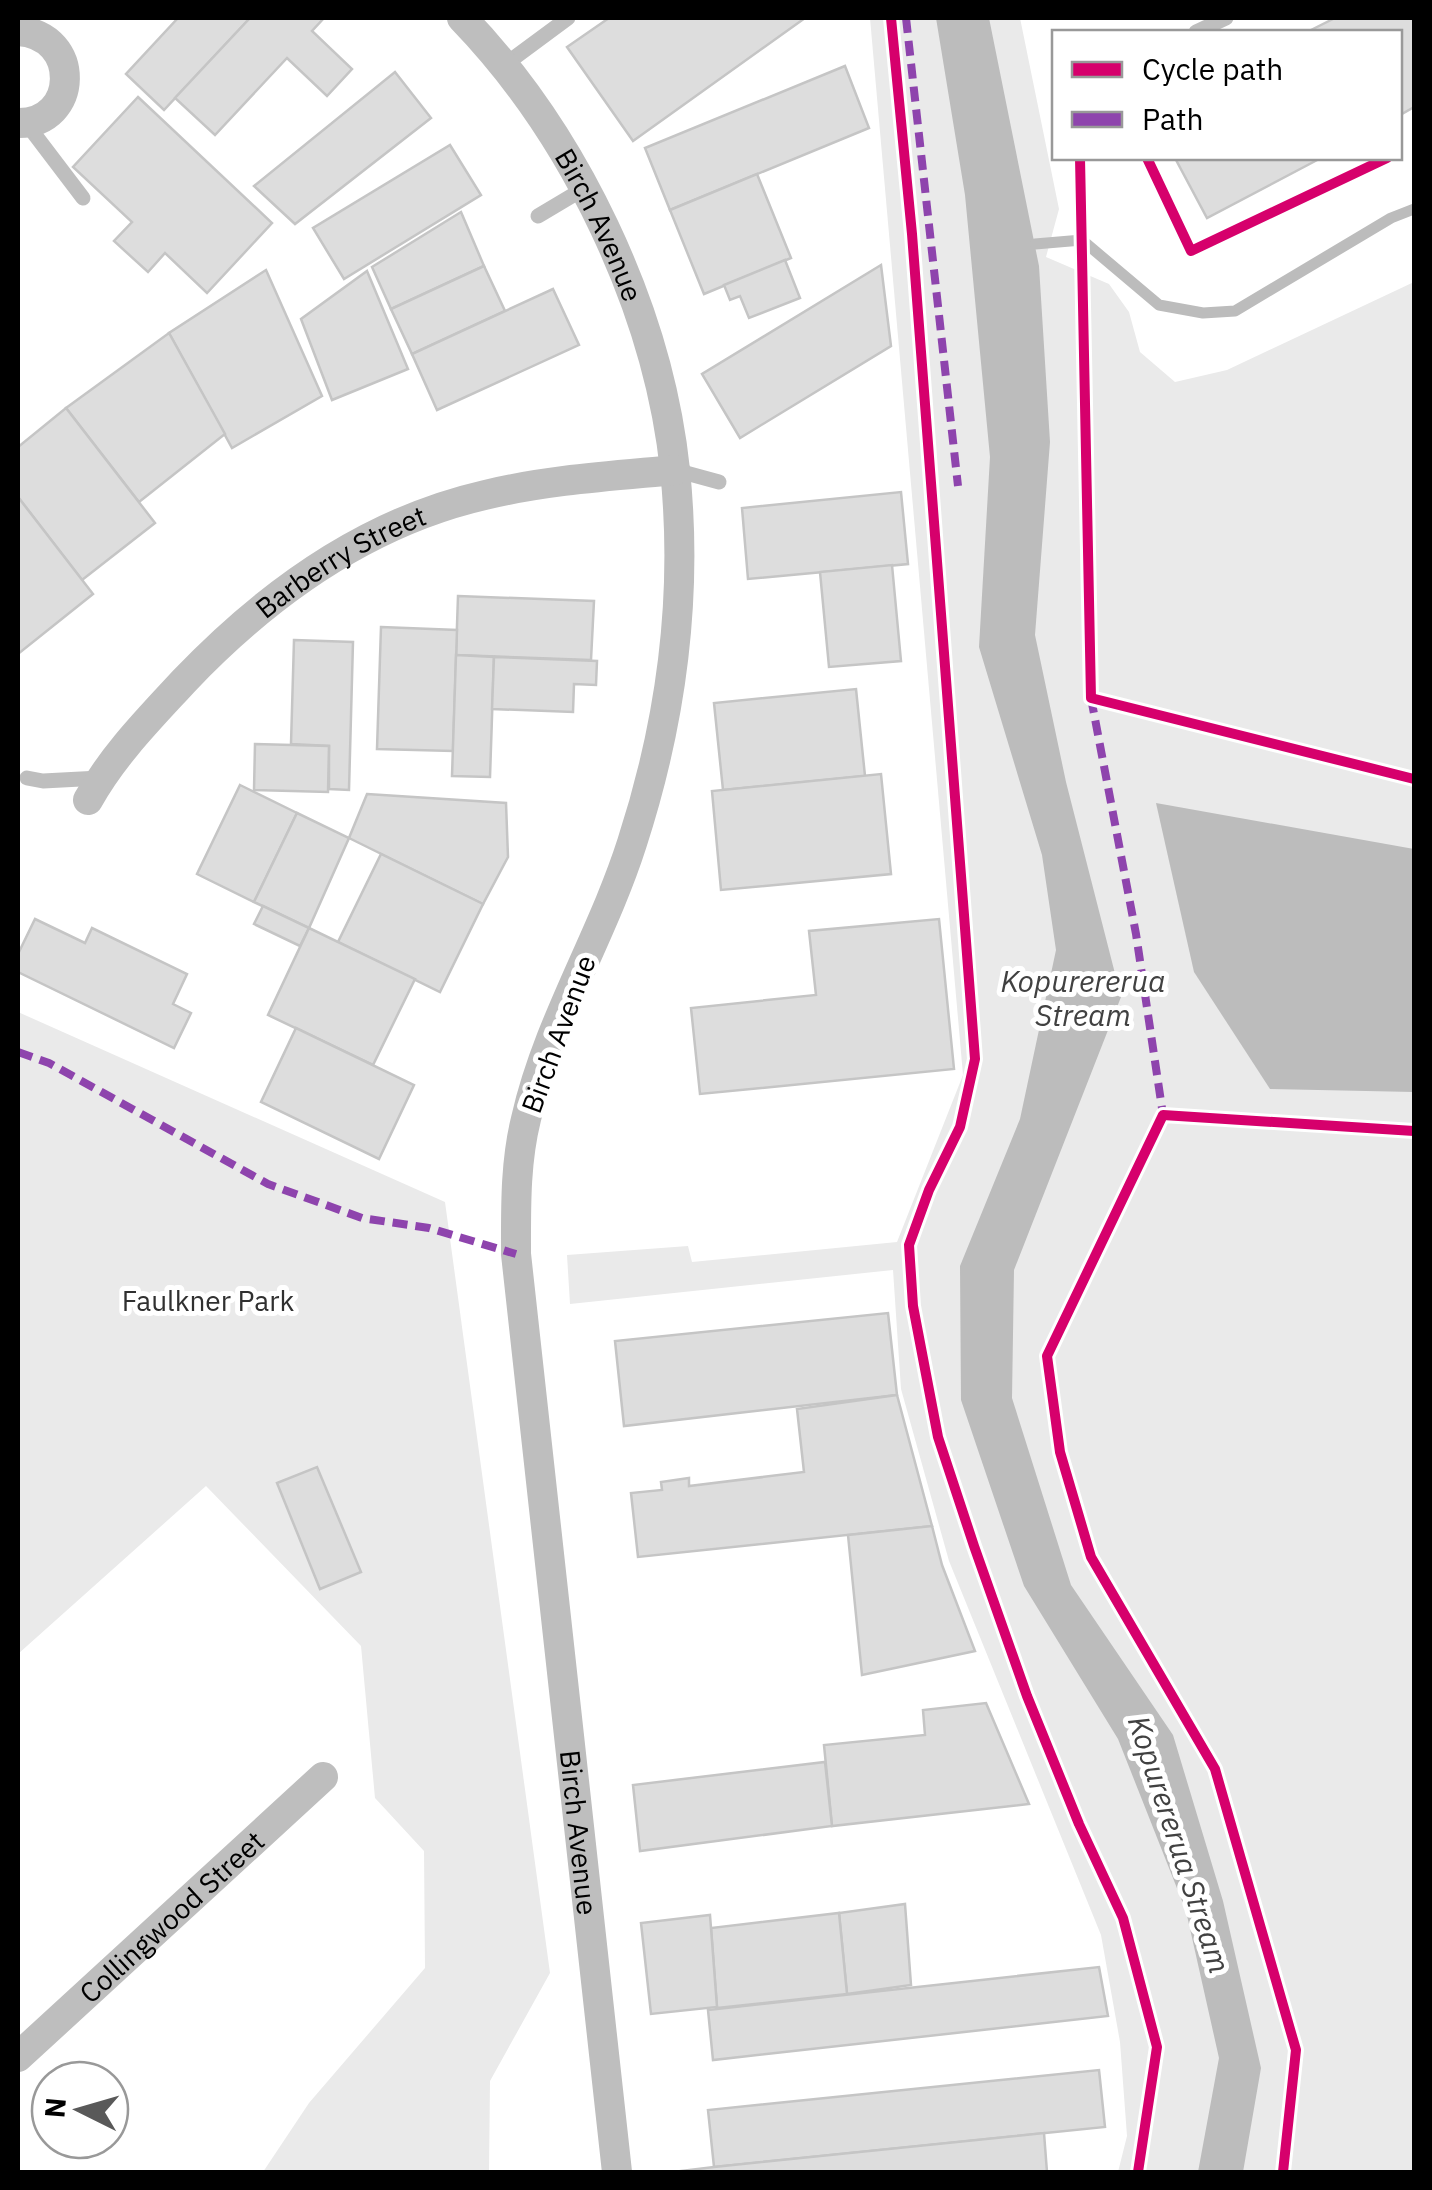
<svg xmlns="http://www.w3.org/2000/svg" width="1432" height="2190" font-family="'IBM Plex Sans',sans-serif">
<rect width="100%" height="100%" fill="#fff"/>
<g fill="#eaeaea">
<path d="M870,18H1020L1059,209L1046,257L1109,284L1129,312L1140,352L1175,382L1227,370L1414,282V2172H1118L1127,2136L1120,2042L1101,1935L949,1561L901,1389L893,1270L570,1304L567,1255L688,1246L692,1262L897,1242L963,1075Z"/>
<path d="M18,1012L445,1202L550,1973L490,2081L489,2172H263L309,2103L425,1968L424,1851L375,1798L361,1646L206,1486L18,1654Z"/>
</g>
<g fill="#bcbcbc">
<path d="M936,18H989L1039,266L1050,442L1035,635L1066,782L1121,997L1014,1270L1012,1398L1071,1585L1173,1735L1223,1901L1261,2068L1243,2172H1198L1219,2058L1186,1911L1118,1739L1024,1586L961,1400L960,1266L1020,1119L1056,950L1042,855L979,647L990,457L965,195Z"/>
<path d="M1156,803L1414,849V1092L1270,1089L1194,972Z"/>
</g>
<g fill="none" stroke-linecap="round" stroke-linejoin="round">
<path stroke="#bcbcbc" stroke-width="11" d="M1035,244L1082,240L1159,305L1203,313L1235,311L1391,218L1414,209"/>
</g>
<g fill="#ddd" stroke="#c5c5c5" stroke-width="2.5">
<path d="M178,18H250L164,110L126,74Z"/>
<path d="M250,18H324L312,31L352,69L327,96L287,58L215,135L175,98Z"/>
<path d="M609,18H805L633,141L567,47Z"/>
<path d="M1335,18H1414V107L1400,115V32H1307Z"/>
<path d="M845,66L869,128L670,210L645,148Z"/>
<path d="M395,72L431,118L295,224L254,186Z"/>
<path d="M138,97L272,223L207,293L165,253L148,272L114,241L132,222L73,167Z"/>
<path d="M450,145L481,195L344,279L313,228Z"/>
<path d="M1175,158H1321L1207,218Z"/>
<path d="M757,174L791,258L704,294L670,210Z"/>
<path d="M461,212L484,266L391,309L372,267Z"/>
<path d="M785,260L800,298L749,318L740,296L730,300L724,285Z"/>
<path d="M881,265L891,346L740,438L702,374Z"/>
<path d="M484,266L505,311L412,354L391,309Z"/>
<path d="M266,270L322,396L232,448L169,333Z"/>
<path d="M367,271L408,369L332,400L301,319Z"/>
<path d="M553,289L579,345L437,410L412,354Z"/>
<path d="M169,333L225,434L139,502L66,408Z"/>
<path d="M66,408L155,523L82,580L18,497V447Z"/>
<path d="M901,492L908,564L748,579L742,508Z"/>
<path d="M18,497L93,594L18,654Z"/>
<path d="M892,565L901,661L829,667L820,572Z"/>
<path d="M458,596L594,601L591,660L456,655Z"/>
<path d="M381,627L457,630L453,751L377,749Z"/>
<path d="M294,640L353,642L349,790L329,789V746L291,744Z"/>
<path d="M456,655L494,657L490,777L452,776Z"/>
<path d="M494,657L597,661L596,685L574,684L573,712L492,709Z"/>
<path d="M856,689L865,776L723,790L714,703Z"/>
<path d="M255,744L329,746L328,792L254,790Z"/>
<path d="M881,774L891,874L721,890L712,791Z"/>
<path d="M240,785L297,813L254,902L197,874Z"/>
<path d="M367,794L506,803L508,857L483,904L349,838Z"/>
<path d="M297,813L349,838L309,928L254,902Z"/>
<path d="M381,854L483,904L440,992L338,942Z"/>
<path d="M263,906L309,928L300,946L254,924Z"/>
<path d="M35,919L85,943L92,928L187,974L173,1004L191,1013L174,1048L18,972V954Z"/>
<path d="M939,919L954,1069L700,1094L691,1008L816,995L809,931Z"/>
<path d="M309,928L415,979L373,1065L268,1015Z"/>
<path d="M296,1028L414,1085L379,1159L261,1102Z"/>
<path d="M888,1313L897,1395L624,1426L615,1341Z"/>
<path d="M897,1395L932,1526L638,1557L631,1493L662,1490L661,1482L689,1478V1486L804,1472L797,1409Z"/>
<path d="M317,1467L361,1572L320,1589L277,1483Z"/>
<path d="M932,1526L942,1565L975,1651L862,1675L848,1535Z"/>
<path d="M986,1703L1029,1804L832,1826L824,1745L925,1735L923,1710Z"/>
<path d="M825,1762L832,1826L640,1851L633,1785Z"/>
<path d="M905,1904L911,1985L847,1994L839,1913Z"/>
<path d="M839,1913L847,1994L717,2008L711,1928Z"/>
<path d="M710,1915L717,2007L651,2014L641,1923Z"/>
<path d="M1099,1967L1108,2016L713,2060L708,2010Z"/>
<path d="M1099,2070L1105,2127L714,2167L708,2110Z"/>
<path d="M1044,2133L1047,2172H673L714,2167Z"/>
</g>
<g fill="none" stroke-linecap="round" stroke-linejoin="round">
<g stroke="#bebebe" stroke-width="15">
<path d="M1196,32L1226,18"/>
<path d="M503,66L568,18"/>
<path d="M26,123L83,198"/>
<path d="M538,216L585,188"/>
<path d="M675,470L719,482"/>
<path d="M27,778L43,781L100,778"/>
</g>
<g stroke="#bebebe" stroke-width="30">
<path id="s1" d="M462,18C574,134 658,308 675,470C688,596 671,723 632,843C602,937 548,1022 526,1119C515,1163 516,1209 516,1254L617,2172"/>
<path d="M18,31C82,35 79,124 18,123"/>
<path id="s2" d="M88,800C114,754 149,719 184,681C266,595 367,522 485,495C547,480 612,476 675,470"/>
<path id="s3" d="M18,2057L323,1777"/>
</g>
<g stroke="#8e44ad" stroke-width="8" stroke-dasharray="15 8" stroke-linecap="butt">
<path d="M906,18L958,486"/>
<path d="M1091,698L1136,934L1163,1115"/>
<path d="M18,1052L49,1063L268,1184L362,1218L429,1228L516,1254"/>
</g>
<defs>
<g id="cycleway">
<path d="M891,18L912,234L975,1059L960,1127L929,1190L909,1245L913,1306L938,1437L974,1546L1027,1696L1079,1824L1123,1918L1157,2047L1138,2172"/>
<path d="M1080,158L1091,698L1414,779"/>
<path d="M1147,158L1191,251L1387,158"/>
<path d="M1283,2172L1296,2050L1215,1769L1091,1557L1060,1452L1047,1356L1163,1115L1414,1131"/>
</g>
</defs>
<use href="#cycleway" stroke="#fff" stroke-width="16"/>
<use href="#cycleway" stroke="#d6006c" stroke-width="10"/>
</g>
<g text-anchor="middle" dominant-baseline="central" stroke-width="10" stroke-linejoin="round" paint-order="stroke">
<g font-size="28" fill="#000" stroke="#fff">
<text stroke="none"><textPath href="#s1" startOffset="250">Birch Avenue</textPath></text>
<text stroke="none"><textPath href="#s2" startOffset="352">Barberry Street</textPath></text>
<text transform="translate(558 1034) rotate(-70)">Birch Avenue</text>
<text stroke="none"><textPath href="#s1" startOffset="1900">Birch Avenue</textPath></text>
<text stroke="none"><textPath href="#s3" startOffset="208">Collingwood Street</textPath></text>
</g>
<g font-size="28" fill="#303030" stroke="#fff">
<text x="208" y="1300">Faulkner Park</text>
</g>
<g font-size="30" font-style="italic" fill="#414141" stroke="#fff">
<text x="1083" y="980">Kopurererua<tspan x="1083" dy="34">Stream</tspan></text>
<text transform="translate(1180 1844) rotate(72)">Kopurererua Stream</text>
</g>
</g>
<rect width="1432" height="2190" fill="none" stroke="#000000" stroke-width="40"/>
<rect x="1052" y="30" width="350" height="130" fill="#ffffff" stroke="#999999" stroke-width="2.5"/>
<rect x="1072" y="62" width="50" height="15" fill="#d6006c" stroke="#999999" stroke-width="2.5"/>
<text x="1142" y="80" font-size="30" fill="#000000">Cycle path</text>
<rect x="1072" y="112" width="50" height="15" fill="#8e44ad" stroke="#999999" stroke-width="2.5"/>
<text x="1142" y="130" font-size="30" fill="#000000">Path</text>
<g transform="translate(80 2110) rotate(275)"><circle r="48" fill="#ffffff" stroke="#999999" stroke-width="2.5"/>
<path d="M0-8L18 38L0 25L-18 38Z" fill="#595959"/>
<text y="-15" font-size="28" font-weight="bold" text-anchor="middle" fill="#000000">N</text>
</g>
</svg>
